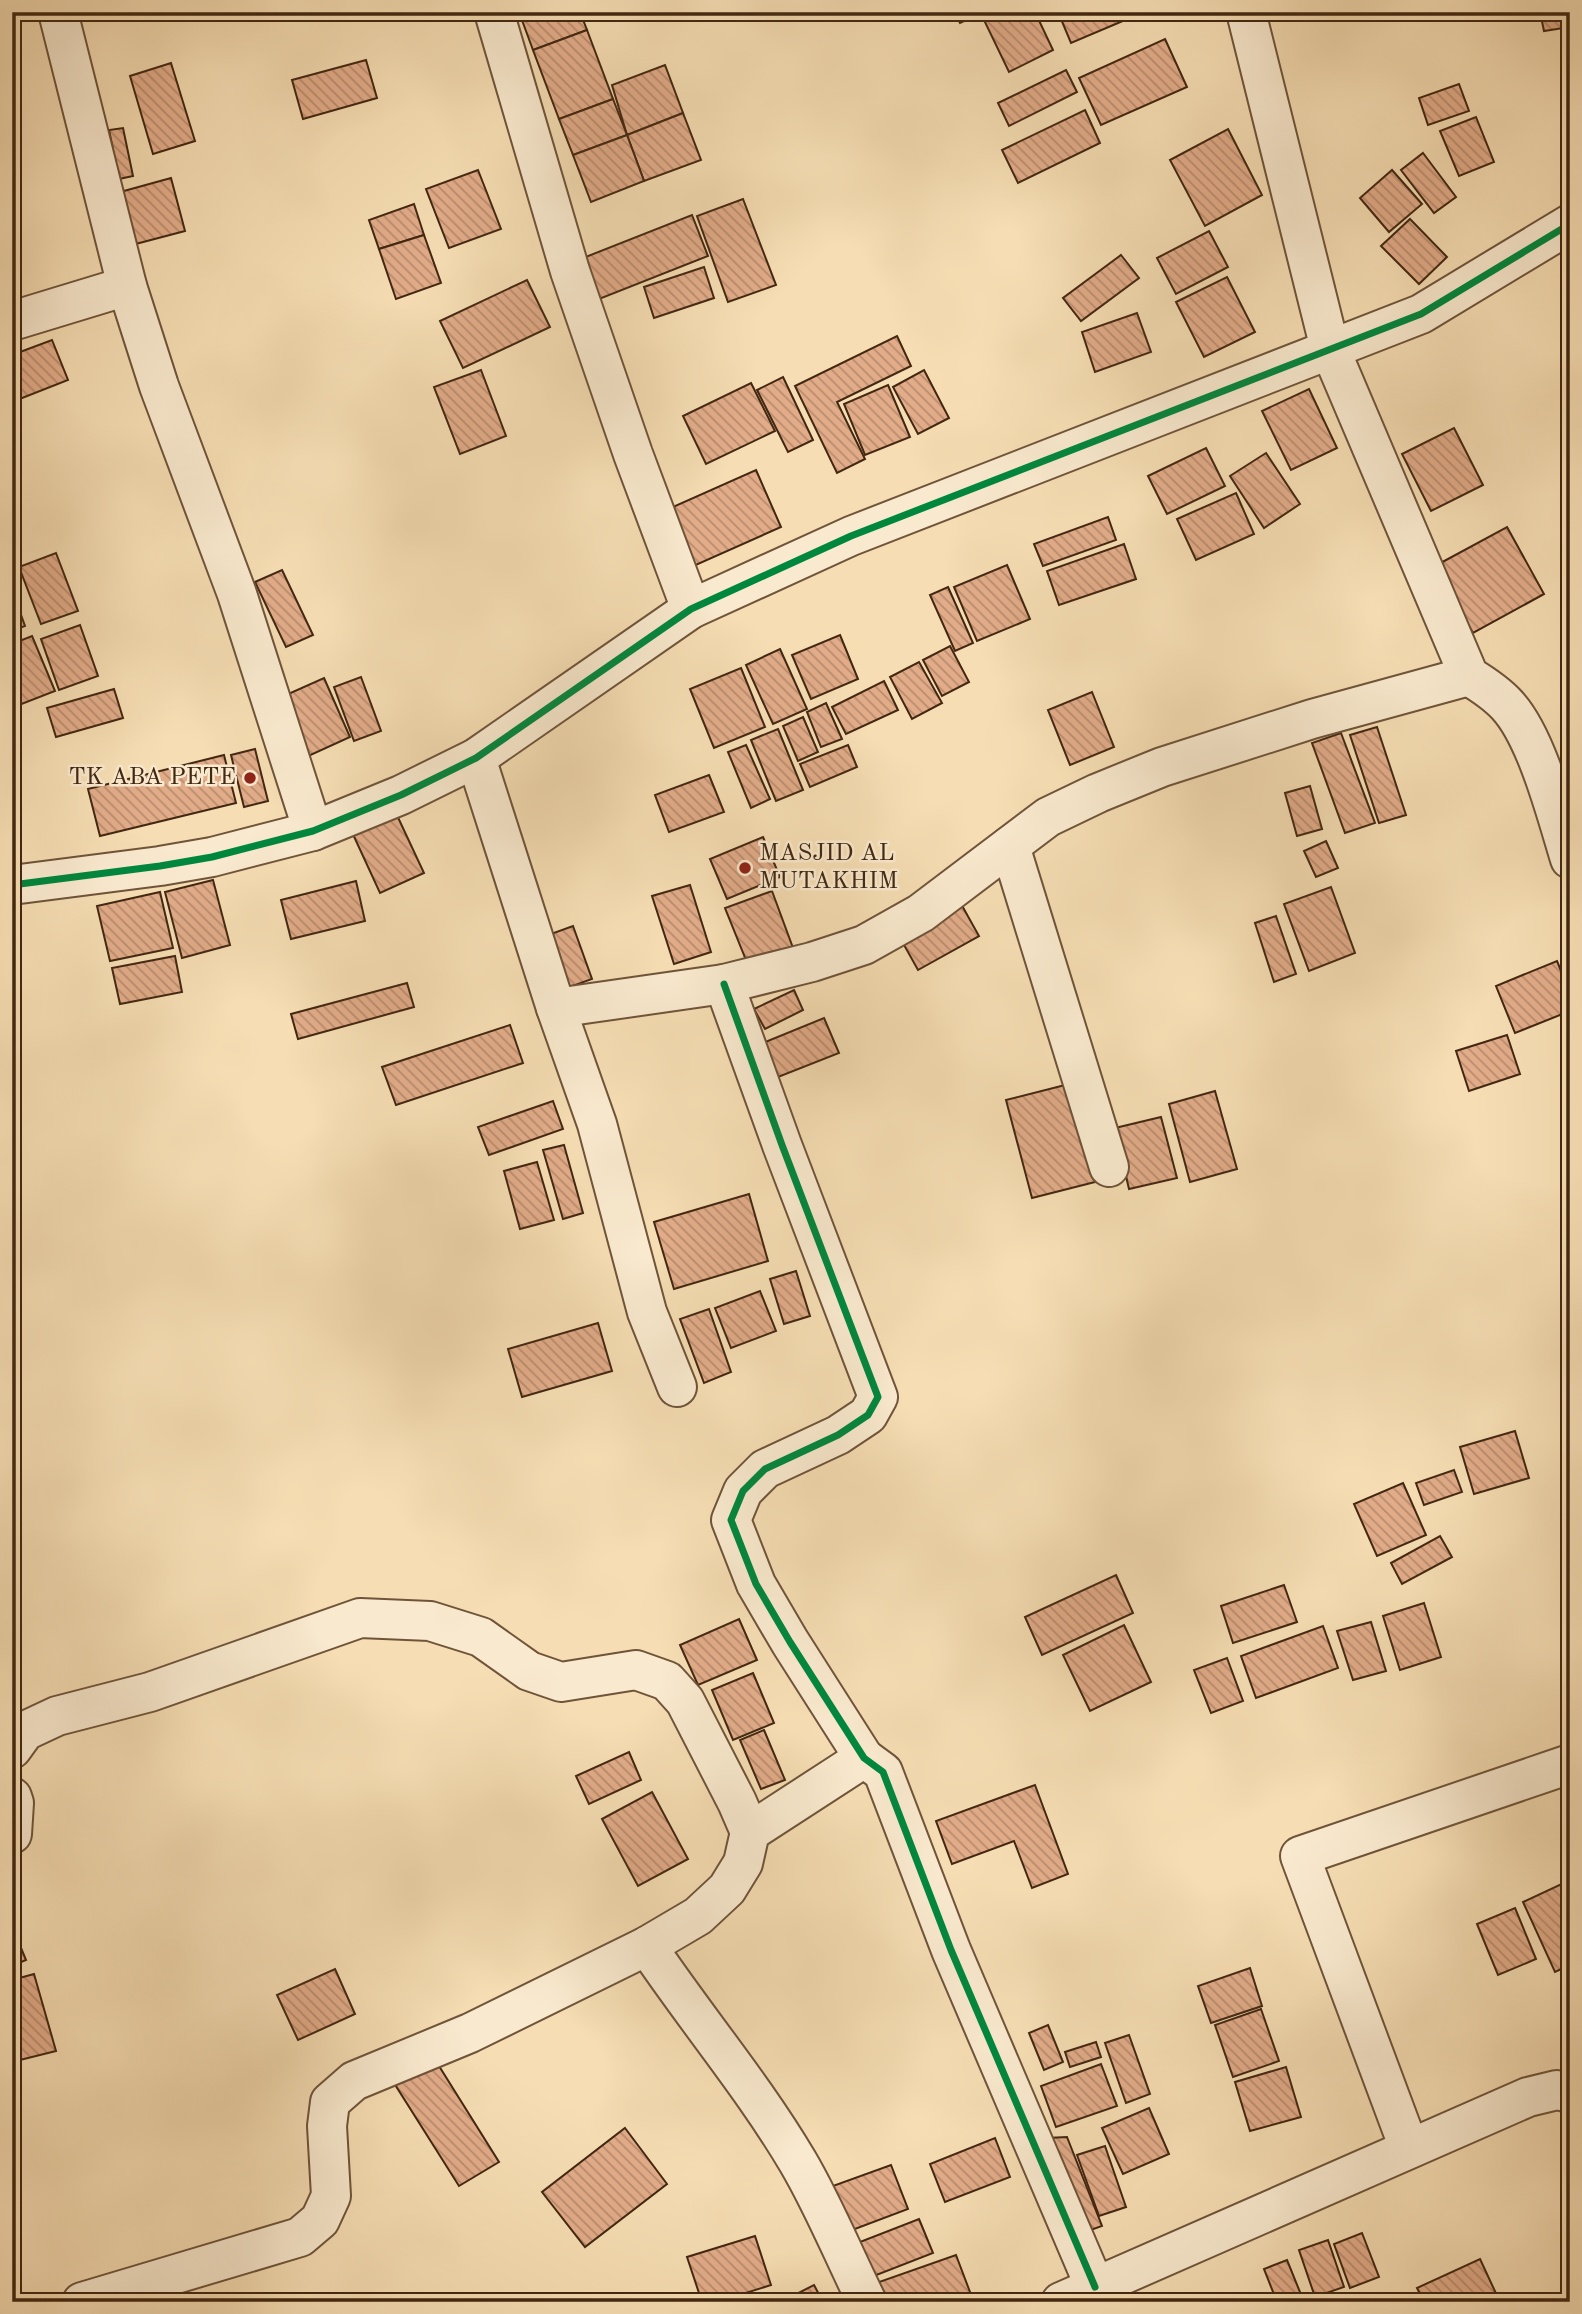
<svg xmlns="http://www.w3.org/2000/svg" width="1582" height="2314" font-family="'Old Standard TT',serif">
<defs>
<pattern id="building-back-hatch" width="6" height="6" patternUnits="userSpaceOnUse" patternTransform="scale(1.75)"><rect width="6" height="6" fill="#e2ac89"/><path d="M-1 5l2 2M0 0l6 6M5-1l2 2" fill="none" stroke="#b98c6f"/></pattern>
</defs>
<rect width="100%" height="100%" fill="#f6ddb3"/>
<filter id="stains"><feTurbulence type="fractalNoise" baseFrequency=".00286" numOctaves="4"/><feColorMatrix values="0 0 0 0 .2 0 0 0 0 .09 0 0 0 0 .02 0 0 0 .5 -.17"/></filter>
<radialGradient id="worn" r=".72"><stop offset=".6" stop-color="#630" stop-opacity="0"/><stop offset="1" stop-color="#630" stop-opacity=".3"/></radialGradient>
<g fill="url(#building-back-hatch)" stroke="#422711" stroke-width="2">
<path d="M519,12H580L587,30L533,50Z"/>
<path d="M955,12H984L960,23Z"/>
<path d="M1000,12H1035L1053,50L1009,72L984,20Z"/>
<path d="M1058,12H1144L1071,43Z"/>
<path d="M1540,12H1570V27L1544,31Z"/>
<path d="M587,30L613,99L559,119L533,50Z"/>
<path d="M1165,39L1187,87L1101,125L1079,78Z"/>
<path d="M366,60L377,98L303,119L292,80Z"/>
<path d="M171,63L195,141L153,154L130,76Z"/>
<path d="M665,65L683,113L627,135L612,85Z"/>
<path d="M1066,70L1077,92L1009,126L998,103Z"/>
<path d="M1459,84L1469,111L1428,125L1419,98Z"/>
<path d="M613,99L627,135L573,155L559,119Z"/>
<path d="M1085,110L1100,143L1018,183L1002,150Z"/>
<path d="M683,113L701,160L644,181L627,135Z"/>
<path d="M1476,117L1494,162L1459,176L1440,131Z"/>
<path d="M123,128L133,176L119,179L109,130Z"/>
<path d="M1228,129L1262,195L1205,226L1170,160Z"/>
<path d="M627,135L644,181L591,202L573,155Z"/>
<path d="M1423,153L1456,197L1434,213L1401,170Z"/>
<path d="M478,170L501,229L449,248L426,189Z"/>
<path d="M1392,170L1422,204L1389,232L1360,198Z"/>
<path d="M171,178L185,231L128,246L113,194Z"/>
<path d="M743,199L776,285L728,302L697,216Z"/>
<path d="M414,204L424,235L379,249L369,220Z"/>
<path d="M692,215L708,256L589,303L573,262Z"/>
<path d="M1410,219L1447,257L1419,284L1381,246Z"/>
<path d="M1209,231L1228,267L1176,294L1157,258Z"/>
<path d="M424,235L441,283L396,299L379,249Z"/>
<path d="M1121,255L1139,278L1081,321L1063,298Z"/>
<path d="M704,267L714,298L654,318L644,287Z"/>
<path d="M1227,277L1255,332L1204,357L1176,302Z"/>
<path d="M527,280L550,327L463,368L440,321Z"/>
<path d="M1137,313L1151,352L1095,372L1082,332Z"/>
<path d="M897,336L911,366L837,402L865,459L837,473L795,386Z"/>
<path d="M52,340L68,380L12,402V355Z"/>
<path d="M481,370L506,436L460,454L434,387Z"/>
<path d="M924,370L949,418L918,434L893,387Z"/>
<path d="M783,377L813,440L788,452L757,390Z"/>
<path d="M751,383L775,431L706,464L683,416Z"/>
<path d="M888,385L910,437L865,455L844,404Z"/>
<path d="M1309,389L1337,448L1291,470L1262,411Z"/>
<path d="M1454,428L1483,485L1431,511L1402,454Z"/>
<path d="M1206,448L1225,486L1167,514L1148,476Z"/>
<path d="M1266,453L1300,504L1264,528L1230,476Z"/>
<path d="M756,470L781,527L689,568L664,511Z"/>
<path d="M1236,493L1254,534L1196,560L1177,519Z"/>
<path d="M1108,517L1116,540L1043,566L1034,544Z"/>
<path d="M1507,527L1544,594L1473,633L1435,566Z"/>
<path d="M1124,544L1136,579L1059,605L1047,571Z"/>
<path d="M56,553L78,611L41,624L19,567Z"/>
<path d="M1007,565L1030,619L977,641L954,587Z"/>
<path d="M282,570L313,635L286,647L255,582Z"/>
<path d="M948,587L973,643L955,651L930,595Z"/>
<path d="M12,590L25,626L12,631Z"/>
<path d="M80,625L98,676L59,690L41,639Z"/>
<path d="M840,635L858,679L811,699L792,655Z"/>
<path d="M32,636L55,691L19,705L12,690V644Z"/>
<path d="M950,646L969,682L942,696L923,660Z"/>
<path d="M780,649L807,709L773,724L746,665Z"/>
<path d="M919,662L942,703L912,719L890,677Z"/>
<path d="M741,668L765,727L714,748L690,689Z"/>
<path d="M361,677L381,731L354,741L334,687Z"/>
<path d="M324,678L350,737L304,758L277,699Z"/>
<path d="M884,681L898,710L846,734L832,707Z"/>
<path d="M114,689L123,718L56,737L47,708Z"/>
<path d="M1092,692L1114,747L1070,765L1048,710Z"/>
<path d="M826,703L842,739L821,747L807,712Z"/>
<path d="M803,717L818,752L798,761L783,726Z"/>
<path d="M1377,727L1406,815L1379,823L1350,735Z"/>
<path d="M778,729L803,790L776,801L751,740Z"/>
<path d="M12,733L18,750L12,752Z"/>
<path d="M1341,733L1375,823L1345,833L1312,743Z"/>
<path d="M746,745L770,799L751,808L728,752Z"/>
<path d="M848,745L857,767L810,787L800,764Z"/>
<path d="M255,749L268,801L244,807L231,755Z"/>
<path d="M224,755L236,803L100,836L88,789Z"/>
<path d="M709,775L724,812L669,832L655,795Z"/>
<path d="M1310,786L1322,829L1297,836L1285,793Z"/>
<path d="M395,811L424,873L380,893L351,830Z"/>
<path d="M763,837L780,877L727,899L710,859Z"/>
<path d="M1326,841L1338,868L1316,877L1304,851Z"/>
<path d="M213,880L230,945L182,958L165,892Z"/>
<path d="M356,881L365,921L291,939L281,900Z"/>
<path d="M690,885L711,952L674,964L652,896Z"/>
<path d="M1331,887L1355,953L1309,971L1284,904Z"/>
<path d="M772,891L793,948L748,965L725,908Z"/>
<path d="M160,892L173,948L110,961L97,906Z"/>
<path d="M960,902L979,936L918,970L899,936Z"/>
<path d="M1276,916L1296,974L1274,982L1255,923Z"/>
<path d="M573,926L592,979L556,992L537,939Z"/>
<path d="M175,956L182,992L120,1004L112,968Z"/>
<path d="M1557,961L1570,993V1011L1515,1033L1496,986Z"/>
<path d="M407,983L414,1007L298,1039L291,1014Z"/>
<path d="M794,990L803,1010L765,1029L754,1009Z"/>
<path d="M824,1018L839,1053L773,1079L758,1045Z"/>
<path d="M510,1025L523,1063L396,1105L382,1067Z"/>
<path d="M1507,1035L1520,1074L1469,1091L1456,1051Z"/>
<path d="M1073,1083L1099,1181L1032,1198L1006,1100Z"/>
<path d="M1215,1091L1237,1169L1190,1182L1169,1104Z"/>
<path d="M553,1101L563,1129L489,1155L478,1127Z"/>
<path d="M1161,1117L1177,1178L1129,1189L1115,1128Z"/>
<path d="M564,1145L583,1213L563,1219L543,1150Z"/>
<path d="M537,1162L554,1220L520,1229L504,1171Z"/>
<path d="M749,1194L768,1261L674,1289L654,1222Z"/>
<path d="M796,1271L810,1316L784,1324L770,1279Z"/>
<path d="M760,1291L776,1331L731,1348L715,1308Z"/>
<path d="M709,1309L731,1372L704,1383L680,1319Z"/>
<path d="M598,1323L612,1371L522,1397L508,1349Z"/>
<path d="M1515,1431L1529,1478L1474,1494L1460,1447Z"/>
<path d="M1454,1470L1462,1492L1424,1505L1416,1483Z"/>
<path d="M1403,1483L1426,1535L1377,1556L1354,1504Z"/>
<path d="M1440,1536L1452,1557L1402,1584L1391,1563Z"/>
<path d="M1116,1575L1133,1613L1042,1655L1025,1617Z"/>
<path d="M1284,1585L1297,1622L1233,1643L1221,1606Z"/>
<path d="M1424,1603L1441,1657L1400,1670L1383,1616Z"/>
<path d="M739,1619L757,1660L698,1685L680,1645Z"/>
<path d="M1371,1622L1386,1671L1353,1680L1337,1631Z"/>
<path d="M1124,1625L1151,1682L1090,1711L1063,1655Z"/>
<path d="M1323,1626L1338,1668L1256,1698L1241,1656Z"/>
<path d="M1227,1658L1243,1701L1211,1713L1194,1670Z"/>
<path d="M753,1673L774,1723L733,1740L712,1690Z"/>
<path d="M764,1730L785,1780L761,1789L740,1740Z"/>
<path d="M629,1752L641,1780L589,1804L576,1776Z"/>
<path d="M1035,1785L1068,1874L1032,1888L1014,1841L952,1864L936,1821Z"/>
<path d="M652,1792L688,1859L638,1886L602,1819Z"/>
<path d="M1568,1881L1570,1965L1555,1972L1523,1902Z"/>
<path d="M1515,1908L1536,1959L1498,1975L1477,1924Z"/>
<path d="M12,1926L26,1960L12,1966Z"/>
<path d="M1250,1968L1262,2006L1211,2023L1198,1986Z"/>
<path d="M335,1969L355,2014L298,2040L277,1995Z"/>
<path d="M34,1974L56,2051L12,2062V1980Z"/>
<path d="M1261,2009L1279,2061L1233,2077L1215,2025Z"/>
<path d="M1048,2025L1063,2062L1044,2070L1029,2033Z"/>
<path d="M1129,2035L1150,2094L1126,2103L1105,2043Z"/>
<path d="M1096,2042L1101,2057L1070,2067L1065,2052Z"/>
<path d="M434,2058L499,2162L459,2186L394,2083Z"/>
<path d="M1101,2064L1117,2106L1056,2127L1041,2086Z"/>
<path d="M1286,2067L1301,2117L1250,2131L1235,2082Z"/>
<path d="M1149,2108L1169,2154L1123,2174L1102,2128Z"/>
<path d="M625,2128L667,2184L585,2247L542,2192Z"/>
<path d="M1067,2137L1102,2226L1085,2232L1047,2138Z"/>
<path d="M995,2138L1010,2177L945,2202L930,2164Z"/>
<path d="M1105,2146L1126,2207L1099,2216L1077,2155Z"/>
<path d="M891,2165L908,2209L847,2232L830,2187Z"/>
<path d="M919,2219L933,2253L861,2281L847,2247Z"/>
<path d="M1362,2233L1379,2277L1350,2288L1334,2244Z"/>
<path d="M755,2236L771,2285L717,2302H702L687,2257Z"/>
<path d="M1328,2240L1344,2287L1315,2297L1299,2250Z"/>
<path d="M956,2255L973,2300L886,2302L879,2282Z"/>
<path d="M1480,2259L1500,2302H1424L1417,2288Z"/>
<path d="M1287,2260L1304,2302H1277L1264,2269Z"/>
<path d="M814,2285L823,2302H781Z"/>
</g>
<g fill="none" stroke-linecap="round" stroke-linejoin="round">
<defs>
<g id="minor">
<path d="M58,12L127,286L159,386L237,594L313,831"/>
<path d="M494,12L570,271L633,454L691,609"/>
<path d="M1246,12L1330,349L1469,676C1482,684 1497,694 1507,705C1537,737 1557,817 1570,859"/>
<path d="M12,321L127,286"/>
<path d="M476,758L556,1008L597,1124L647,1312L677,1387"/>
<path d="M1010,846L1109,1167"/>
<path d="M12,885L160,866L212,857L313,831L401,795L476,758L691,609L851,536L1421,314L1570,224"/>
<path d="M724,984L782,1145L878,1397L868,1415L838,1435L765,1469L743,1491L731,1520L756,1584L790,1642L864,1758L883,1772L951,1950L1095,2287"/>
<path d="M556,1008L724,984L812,962L864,945L921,913L1048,817L1098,793L1162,767L1312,719L1469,676"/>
<path d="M12,1749L25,1731L57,1716L150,1692L360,1618L430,1621L481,1637L529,1671L561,1682L636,1670L667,1681L685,1701L737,1802L750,1832"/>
<path d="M12,1797L14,1803L12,1834"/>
<path d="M647,1946C696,2019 753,2086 798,2162C824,2206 844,2256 867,2302"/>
<path d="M1409,2148L1300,1856L1570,1764"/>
<path d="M82,2302L300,2237L320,2220L331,2196L327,2126L330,2102L354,2081L470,2033L647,1946L698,1916L727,1889L743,1863L750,1832L864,1758"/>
<path d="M1061,2302L1528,2097L1557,2090L1570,2093"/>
</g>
</defs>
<use href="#minor" stroke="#6f543a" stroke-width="42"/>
<use href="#minor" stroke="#f9e9ce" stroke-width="38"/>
<defs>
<g id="cycleway">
<path d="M12,885L160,866L212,857L313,831L401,795L476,758L691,609L851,536L1421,314L1570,224"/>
<path d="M724,984L782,1145L878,1397L868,1415L838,1435L765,1469L743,1491L731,1520L756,1584L790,1642L864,1758L883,1772L951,1950L1095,2287"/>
</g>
</defs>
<use href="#cycleway" stroke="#f9e9ce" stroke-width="11"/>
<use href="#cycleway" stroke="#00873e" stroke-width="7"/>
</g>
<g fill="#8f2418" stroke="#f9e9ce" stroke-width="2.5">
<circle cx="250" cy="778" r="7"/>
<circle cx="745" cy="868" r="7"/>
</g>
<g text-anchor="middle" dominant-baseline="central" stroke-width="5" stroke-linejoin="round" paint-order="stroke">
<g font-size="24" fill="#422711" stroke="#f9e9ce" text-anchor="end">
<text x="236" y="778">TK ABA PETE</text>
<text x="759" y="854" text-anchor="start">MASJID AL<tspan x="759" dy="28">MUTAKHIM</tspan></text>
</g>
</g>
<rect width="1582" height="2314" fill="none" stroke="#f6ddb3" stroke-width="42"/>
<rect x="14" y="14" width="1554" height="2286" fill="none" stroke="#422711" stroke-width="3.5"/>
<rect x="21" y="21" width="1540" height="2272" fill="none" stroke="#422711" stroke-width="2"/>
<rect width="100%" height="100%" filter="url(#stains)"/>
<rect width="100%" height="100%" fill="url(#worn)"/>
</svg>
